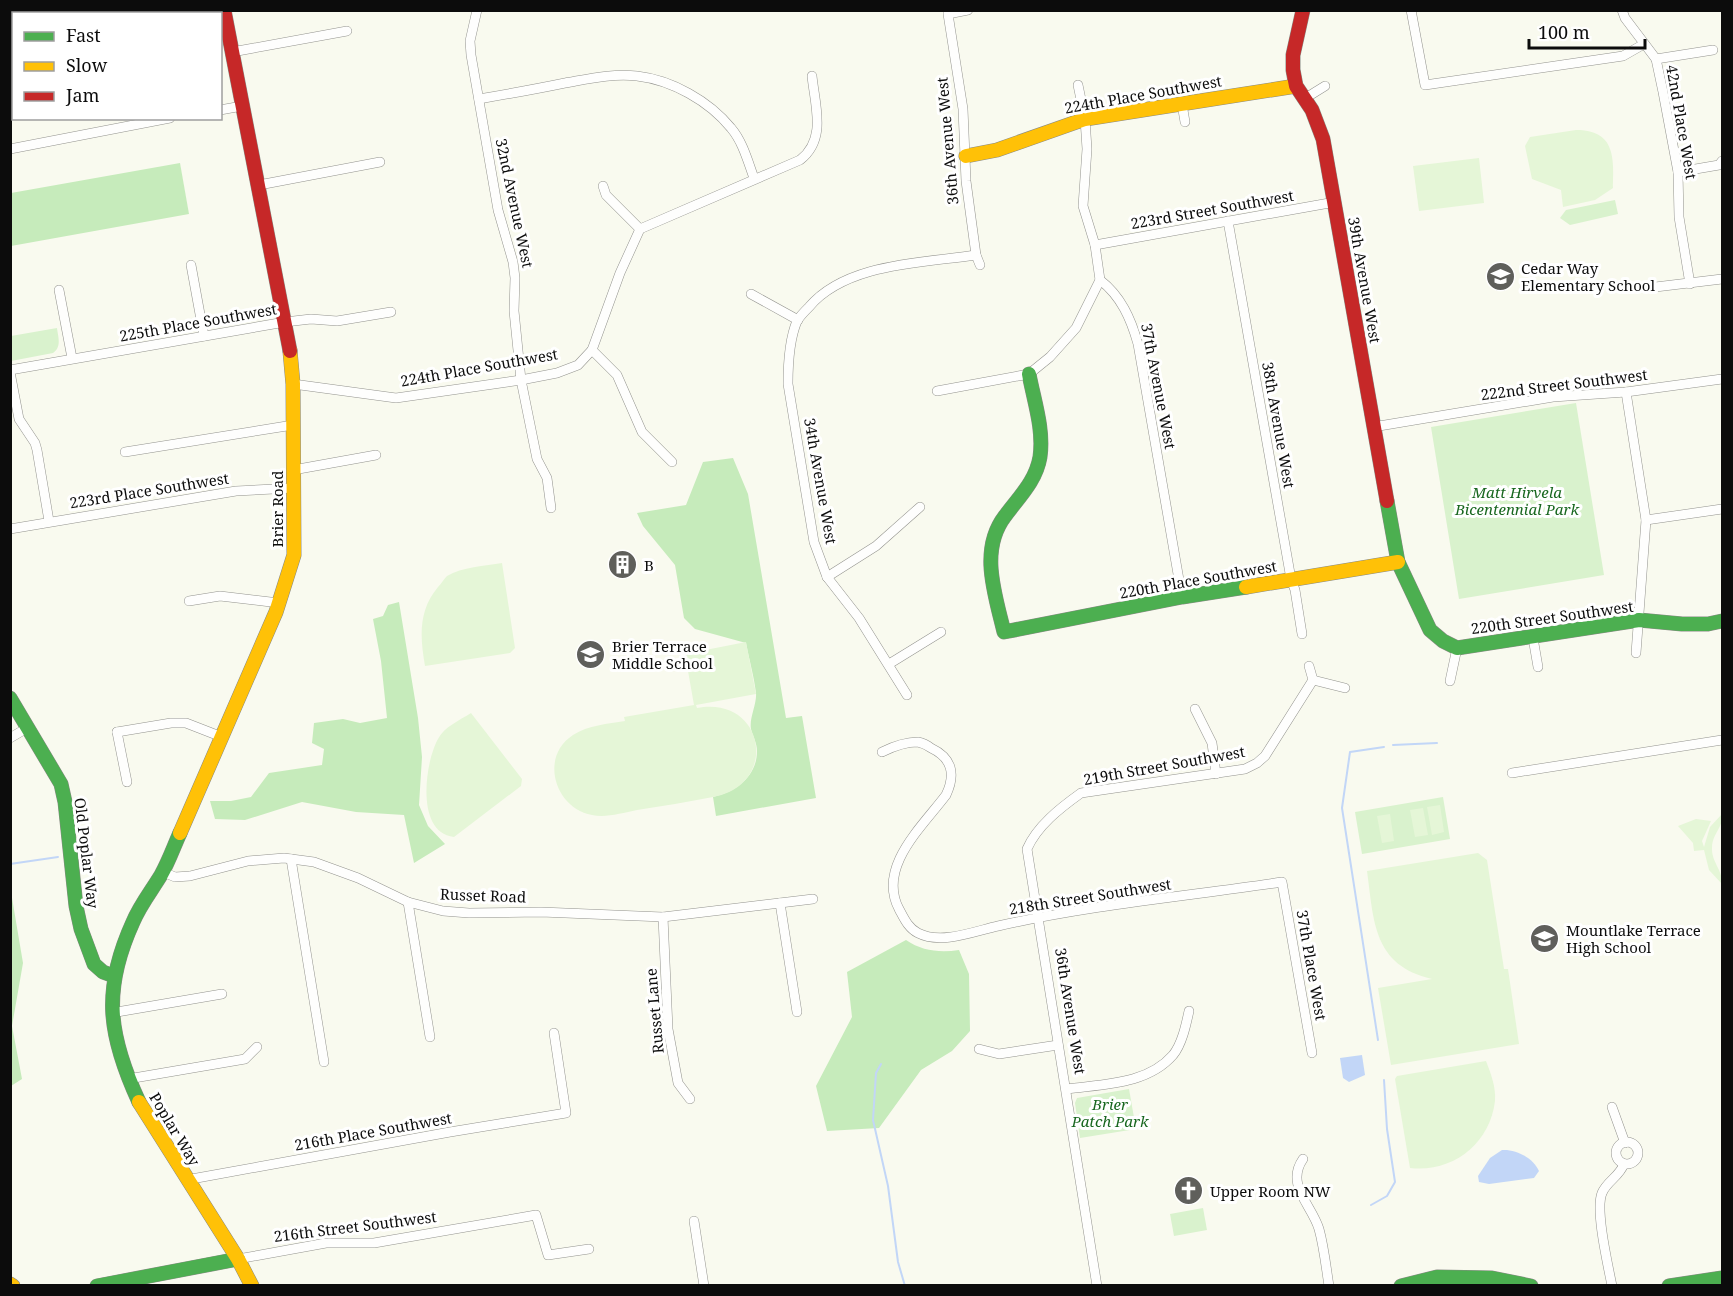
<svg xmlns="http://www.w3.org/2000/svg" width="1733" height="1296" font-family="'Noto Serif',serif">
<rect width="100%" height="100%" fill="#f9faef"/>
<g fill="#d9f2cd">
<path d="M1615,200L1618,214L1570,225L1560,218L1566,210Z"/>
<path d="M57,328C58,337 62,347 53,353L11,361V336Z"/>
<path d="M1576,403L1604,575L1459,599L1431,427Z"/>
<path d="M1443,797L1450,839L1362,854L1355,812Z"/>
<path d="M1129,1089L1136,1129L1080,1138L1075,1103L1077,1098Z"/>
<path d="M1203,1208L1207,1230L1174,1236L1170,1214Z"/>
</g>
<g fill="#c6ebbb">
<path d="M180,163L189,214L11,246V193Z"/>
<path d="M733,458L748,494L786,718L802,716L816,798L716,816L713,797C735,792 757,777 757,751C757,743 753,737 751,729C749,718 757,704 756,693C754,676 749,659 746,643L695,629L684,618L675,565L643,526L637,513L686,505L703,462Z"/>
<path d="M399,602L418,718L422,757L419,805L428,826L445,844L414,863L404,815L356,812L302,802L245,820L215,819L210,801H231L251,797L269,773L322,765L324,749L312,743L314,723L343,719L360,723L387,718L381,661L373,619L383,616L388,605Z"/>
<path d="M11,892L23,963L12,1026L22,1079L11,1086Z"/>
<path d="M906,940C922,951 940,953 959,950L969,974L970,1031L952,1051L921,1070L879,1128L827,1131L816,1086L852,1017L847,972Z"/>
</g>
<g fill="#e5f6d7">
<path d="M1576,130C1615,130 1614,157 1613,188L1595,200L1563,207L1561,190L1532,179L1525,146L1530,137Z"/>
<path d="M1479,158L1484,203L1419,211L1413,166Z"/>
<path d="M502,563L515,648L510,653L425,666C420,637 418,611 438,587C441,584 444,579 447,576C462,567 485,566 502,563Z"/>
<path d="M746,642L756,694L696,705L697,708C765,695 780,785 713,797C688,802 662,806 637,810C622,813 606,818 592,815C555,808 539,757 573,735C588,725 608,724 625,721L624,717L694,705L685,654Z"/>
<path d="M471,713L522,779L521,786L454,837C415,833 425,762 438,739C444,727 460,720 471,713Z"/>
<path d="M1440,805L1444,832L1432,835L1427,807Z"/>
<path d="M1423,808L1428,835L1415,837L1410,810Z"/>
<path d="M1390,814L1394,841L1382,843L1377,816Z"/>
<path d="M1722,814C1723,829 1713,832 1712,847C1711,862 1723,870 1722,884L1709,870L1704,850L1694,851L1693,843L1678,826L1696,819L1711,821L1702,841L1704,847L1710,827Z"/>
<path d="M1478,853L1487,860L1504,969H1508L1519,1044L1391,1065L1378,988L1432,979C1373,965 1374,922 1367,871Z"/>
<path d="M1486,1061C1491,1074 1496,1087 1495,1101C1490,1144 1452,1173 1410,1168L1395,1079L1397,1076Z"/>
</g>
<g fill="#c2d6f7">
<path d="M1362,1055L1365,1075L1349,1082L1343,1078L1340,1058Z"/>
<path d="M1502,1150C1516,1149 1533,1158 1539,1171L1534,1178L1489,1184L1479,1182L1478,1176L1490,1158Z"/>
</g>
<g fill="none" stroke-linecap="round" stroke-linejoin="round">
<g stroke="#c2d6f7" stroke-width="2">
<path d="M1393,745L1437,743"/>
<path d="M10,864L58,857"/>
<path d="M1378,1040L1342,808L1350,752L1384,747"/>
<path d="M881,1064L876,1073L873,1120L888,1186L898,1262L905,1286"/>
<path d="M1371,1205L1387,1196L1395,1182L1387,1129L1384,1080"/>
</g>
<defs>
<g id="street">
<path d="M477,10L470,41L471,55L498,210L513,262L515,278L514,311L521,380L537,459L547,478L551,508"/>
<path d="M968,10L948,14L963,109L966,181L976,255L980,265"/>
<path d="M1411,10L1425,85L1623,56L1644,44"/>
<path d="M1622,10L1625,18L1656,59L1663,92L1678,172L1679,217L1690,284"/>
<path d="M196,14L214,10"/>
<path d="M10,46L14,44"/>
<path d="M232,52L347,31"/>
<path d="M1656,59L1713,50"/>
<path d="M1078,85L1085,119L1087,149L1083,206L1095,245L1100,280C1121,296 1131,319 1138,344L1182,597"/>
<path d="M479,99C508,94 536,89 565,83C588,79 613,73 637,76C672,80 709,101 731,128C743,142 748,162 754,178"/>
<path d="M1304,99L1325,86"/>
<path d="M1182,104L1185,122"/>
<path d="M220,110L242,106"/>
<path d="M10,149L170,118"/>
<path d="M1678,172L1719,165L1722,161"/>
<path d="M259,185L380,162"/>
<path d="M603,186L606,195L640,229"/>
<path d="M1228,221L1291,579L1295,590L1302,634"/>
<path d="M1095,245L1335,202"/>
<path d="M191,265L204,336"/>
<path d="M1647,288L1722,279"/>
<path d="M59,290L72,358"/>
<path d="M751,294L798,320"/>
<path d="M592,350L617,375L642,432L672,462"/>
<path d="M10,370L285,322L311,319L337,321L391,312"/>
<path d="M10,372L19,419L35,443L37,450L49,521"/>
<path d="M293,384L396,398L521,380L557,373L578,365L592,350L620,273L640,229L800,160C827,139 815,106 812,76"/>
<path d="M937,391L1029,374L1050,357L1076,328L1100,280"/>
<path d="M1626,392L1646,520L1636,653"/>
<path d="M1373,427L1553,397L1626,392L1722,379"/>
<path d="M125,452L293,425"/>
<path d="M293,470L376,455"/>
<path d="M1646,520L1722,509"/>
<path d="M10,529L236,491L294,488"/>
<path d="M827,577L876,546L920,507"/>
<path d="M189,601L220,596L279,603"/>
<path d="M1533,638L1538,667"/>
<path d="M889,664L941,632"/>
<path d="M1313,680L1345,688"/>
<path d="M1450,681L1457,648"/>
<path d="M907,695L859,618L827,577L814,542L788,384C788,364 789,340 797,321C800,316 805,311 809,307C846,263 923,263 976,255"/>
<path d="M1195,709L1212,743L1216,774"/>
<path d="M117,732L171,723H186L222,737"/>
<path d="M117,732L127,782"/>
<path d="M10,738L27,728"/>
<path d="M882,752C894,746 905,742 918,742C923,743 927,745 931,748C952,758 956,774 946,795C922,827 877,867 899,909C904,918 908,928 918,933C941,945 975,931 998,926C1091,905 1188,896 1282,882L1312,1053"/>
<path d="M1512,773L1722,740"/>
<path d="M291,859L324,1062"/>
<path d="M163,872L175,877L190,876L248,861L284,858L314,862L358,878L408,902L443,911L469,913L541,912L663,917L813,899"/>
<path d="M408,902L430,1037"/>
<path d="M780,903L797,1012"/>
<path d="M663,917L668,1029L678,1083L690,1099"/>
<path d="M111,1013L222,994"/>
<path d="M979,1049L999,1054L1058,1045"/>
<path d="M128,1079L245,1059L257,1047"/>
<path d="M1067,1089C1102,1084 1147,1085 1173,1055C1182,1044 1186,1025 1189,1011"/>
<path d="M1612,1107L1625,1143"/>
<circle cx="1627" cy="1153" r="11"/>
<path d="M1303,1159C1285,1185 1312,1205 1319,1229C1324,1247 1326,1267 1329,1286"/>
<path d="M186,1180L450,1132L566,1113L554,1033"/>
<path d="M694,1221L704,1286"/>
<path d="M238,1259L326,1243H374L536,1215L548,1255L589,1249"/>
<path d="M1097,1286L1027,849C1037,826 1060,808 1081,793L1245,769L1257,763L1265,756L1313,680L1309,666"/>
<path d="M1612,1286C1608,1265 1595,1210 1602,1193C1607,1181 1619,1177 1624,1164"/>
</g>
<g id="fast">
<path d="M1029,374C1034,401 1044,429 1040,457C1036,481 1019,497 1005,516C979,550 995,594 1004,632L1182,597L1246,587"/>
<path d="M1387,501L1398,562L1430,630L1443,641L1457,648L1639,620L1682,624H1708L1722,621"/>
<path d="M10,698L61,784L65,802L76,906L81,929L94,964L103,972L114,976"/>
<path d="M139,1102C108,1035 102,990 133,922C140,905 152,890 161,875C169,861 174,846 180,833"/>
<path d="M97,1286L238,1259"/>
<path d="M1401,1286L1437,1277L1492,1278L1531,1286"/>
<path d="M1669,1286L1722,1278"/>
</g>
<g id="slow">
<path d="M966,156L997,150L1085,119L1296,86"/>
<path d="M1246,587L1398,562"/>
<path d="M180,833L276,612L294,555L293,384L290,351"/>
<path d="M139,1102L238,1259L252,1286"/>
<path d="M10,1284L13,1286"/>
</g>
<g id="jam">
<path d="M224,10L290,351"/>
<path d="M1303,10L1293,55V70L1296,86L1312,110L1323,139L1387,501"/>
</g>
</defs>
<use href="#street" stroke="#93938e" stroke-width="10"/>
<use href="#fast" stroke="#898a85" stroke-width="15"/>
<use href="#slow" stroke="#898a85" stroke-width="15"/>
<use href="#jam" stroke="#898a85" stroke-width="15"/>
<use href="#street" stroke="#fefefd" stroke-width="9"/>
<use href="#fast" stroke="#4caf50" stroke-width="14"/>
<use href="#slow" stroke="#ffc107" stroke-width="14"/>
<use href="#jam" stroke="#c62828" stroke-width="14"/>
</g>
<defs>
<symbol id="school-disc" viewBox="-11 -11 22 22"><circle r="9.5" fill="#5f5f5b" stroke="#fff"/><path d="M0-5L7-2L0 1L-7-2ZM-4 1L0 2.5L4 1V4Q0 6-4 4Z" fill="#fff"/></symbol>
<symbol id="building-disc" viewBox="-11 -11 22 22"><circle r="9.5" fill="#5f5f5b" stroke="#fff"/><path d="M-4-6H4V6H1V3H-1V6H-4ZM-2.5-4.3h1.7v1.8h-1.7ZM.8-4.3h1.7v1.8H.8ZM-2.5-1h1.7V.8h-1.7ZM.8-1h1.7V.8H.8Z" fill="#fff"/></symbol>
<symbol id="church-disc" viewBox="-11 -11 22 22"><circle r="9.5" fill="#5f5f5b" stroke="#fff"/><path d="M-1.2-6h2.4v3.5h3.3v2.4h-3.3V6h-2.4V-.1h-3.3v-2.4h3.3Z" fill="#fff"/></symbol>
</defs>
<g fill-rule="evenodd">
<use href="#school-disc" x="1484" y="260" width="33" height="33"/>
<use href="#building-disc" x="606" y="548" width="33" height="33"/>
<use href="#school-disc" x="574" y="638" width="33" height="33"/>
<use href="#school-disc" x="1528" y="922" width="33" height="33"/>
<use href="#church-disc" x="1172" y="1174" width="33" height="33"/>
</g>
<g text-anchor="middle" dominant-baseline="central" stroke-width="6" stroke-linejoin="round" paint-order="stroke">
<g font-size="15" fill="#0c0c0c" stroke="#fff">
<text transform="translate(1143 94) rotate(-10)">224th Place Southwest</text>
<text transform="translate(1682 122) rotate(80)">42nd Place West</text>
<text transform="translate(947 141) rotate(-95)">36th Avenue West</text>
<text transform="translate(515 203) rotate(78)">32nd Avenue West</text>
<text transform="translate(1212 209) rotate(-10)">223rd Street Southwest</text>
<text transform="translate(1365 280) rotate(80)">39th Avenue West</text>
<text transform="translate(198 322) rotate(-10)">225th Place Southwest</text>
<text transform="translate(479 367) rotate(-10)">224th Place Southwest</text>
<text transform="translate(1564 384) rotate(-7)">222nd Street Southwest</text>
<text transform="translate(1159 386) rotate(79)">37th Avenue West</text>
<text transform="translate(1279 425) rotate(80)">38th Avenue West</text>
<text transform="translate(821 481) rotate(80)">34th Avenue West</text>
<text transform="translate(149 490) rotate(-9)">223rd Place Southwest</text>
<text transform="translate(277 509) rotate(-90)">Brier Road</text>
<text transform="translate(1198 579) rotate(-10)">220th Place Southwest</text>
<text transform="translate(1552 617) rotate(-8)">220th Street Southwest</text>
<text transform="translate(1164 765) rotate(-10)">219th Street Southwest</text>
<text transform="translate(87 853) rotate(83)">Old Poplar Way</text>
<text transform="translate(483 895) rotate(2)">Russet Road</text>
<text transform="translate(1090 896) rotate(-9)">218th Street Southwest</text>
<text transform="translate(1312 965) rotate(80)">37th Place West</text>
<text transform="translate(654 1011) rotate(-95)">Russet Lane</text>
<text transform="translate(1071 1011) rotate(81)">36th Avenue West</text>
<text transform="translate(175 1129) rotate(59)">Poplar Way</text>
<text transform="translate(373 1131) rotate(-10)">216th Place Southwest</text>
<text transform="translate(355 1226) rotate(-7)">216th Street Southwest</text>
</g>
<g font-size="15" fill="#0c0c0c" stroke="#fff" text-anchor="start">
<text x="1521" y="268">Cedar Way<tspan x="1521" dy="17">Elementary School</tspan></text>
<text x="644" y="565">B</text>
<text x="612" y="646">Brier Terrace<tspan x="612" dy="17">Middle School</tspan></text>
<text x="1566" y="930">Mountlake Terrace<tspan x="1566" dy="17">High School</tspan></text>
<text x="1210" y="1191">Upper Room NW</text>
</g>
<g font-size="15" font-style="italic" fill="#18671f" stroke="#fff">
<text x="1517" y="492">Matt Hirvela<tspan x="1517" dy="17">Bicentennial Park</tspan></text>
<text x="1110" y="1104">Brier<tspan x="1110" dy="17">Patch Park</tspan></text>
</g>
</g>
<rect width="1733" height="1296" fill="none" stroke="#0c0c0c" stroke-width="24"/>
<rect x="12" y="12" width="210" height="108" fill="#ffffff" stroke="#9e9e9e" stroke-width="1.5"/>
<rect x="24" y="32" width="30" height="9" fill="#4caf50" stroke="#9e9e9e" stroke-width="1.5"/>
<text x="66" y="42" font-size="18" fill="#0c0c0c">Fast</text>
<rect x="24" y="62" width="30" height="9" fill="#ffc107" stroke="#9e9e9e" stroke-width="1.5"/>
<text x="66" y="72" font-size="18" fill="#0c0c0c">Slow</text>
<rect x="24" y="92" width="30" height="9" fill="#c62828" stroke="#9e9e9e" stroke-width="1.5"/>
<text x="66" y="102" font-size="18" fill="#0c0c0c">Jam</text>
<path d="M1529 39v9h116v-9" fill="none" stroke="#0c0c0c" stroke-width="3"/>
<text x="1538" y="39" font-size="18" fill="#0c0c0c" stroke="#ffffff" stroke-width="4.5" paint-order="stroke">100 m</text>
</svg>
